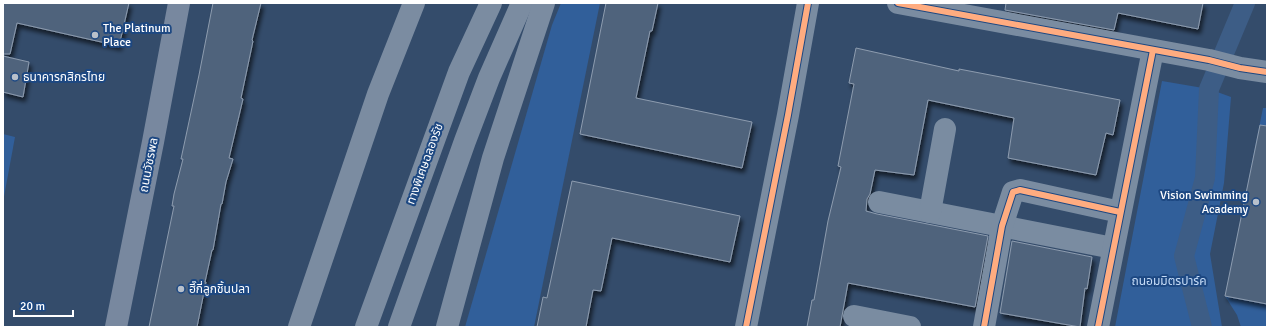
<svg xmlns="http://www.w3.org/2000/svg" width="1270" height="330" font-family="Signika,'Noto Sans Thai',sans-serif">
<defs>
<filter id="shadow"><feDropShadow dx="2.5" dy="4.5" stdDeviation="2" flood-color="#0009"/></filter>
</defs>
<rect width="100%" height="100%" fill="#344c6b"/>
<g fill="#315f9a">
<path d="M561,3H600L534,327H465L552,25Z"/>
<path d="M1162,81L1209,89L1231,97L1224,183L1210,254L1222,327H1115Z"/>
<path d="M1263,108H1267V327H1241L1237,315L1225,296Z"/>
<path d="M3,134L15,137L3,202Z"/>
</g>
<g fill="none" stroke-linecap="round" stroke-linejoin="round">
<path stroke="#3d5d86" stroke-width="20" d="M1202,327L1184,256L1205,178L1209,89L1245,3"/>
</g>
<g fill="#50637c" stroke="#8d9caf" filter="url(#shadow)">
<path d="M3,3H129L119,46L17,23L10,54H3Z"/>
<path d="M213,3H261L252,40L253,41L241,98L243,99L229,158L233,159L226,182L222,204H221L213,250H212L205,282H206L197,327H149L174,206H172L174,194L183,159H181L199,75Z"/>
<path d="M606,3H658L652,31H650L636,98L752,122L742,168L580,134Z"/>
<path d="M1006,3H1203L1198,29L1118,13L1114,30L1005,10Z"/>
<path d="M856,48L959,71V69L1120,100L1113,135L1106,133L1096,175L1008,158L1014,118L928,100L914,175L875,170L870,194L867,199L866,211L877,214L988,236L975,307L848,283L840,327H807L812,300H814L828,221L841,167L838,166L854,84L849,83Z"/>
<path d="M3,56L29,62L23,97L3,92Z"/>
<path d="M1260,125L1267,126V304L1225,296Z"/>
<path d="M572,181L740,216L730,262L612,238L601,291L593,290L586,327H537L543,297L547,298Z"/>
<path d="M1012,241L1092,257L1087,289L1085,288L1080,327L1000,313Z"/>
</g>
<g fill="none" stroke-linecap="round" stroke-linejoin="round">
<g stroke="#7a8ca1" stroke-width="22">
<path d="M898,3L1209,60L1240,68L1267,72"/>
<path d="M879,202L1113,248"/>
<path d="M930,212L945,129"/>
<path d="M854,316L910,327"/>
<path d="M746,327L788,115L808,3"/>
<path d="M984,327L1002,226L1013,192L1020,190L1120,212"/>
<path d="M1098,327L1153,50"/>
</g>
<path stroke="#78889f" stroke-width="22" d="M116,327L153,142L179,3"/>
<g stroke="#7b8ca1" stroke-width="22">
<path d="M299,327L378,94L414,3"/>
<path d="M366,327L459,72L491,3"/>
<path d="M399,327L465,141L489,78L522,3"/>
<path d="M447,327L493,158L544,3"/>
</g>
<defs>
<g id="cycleway">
<path d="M898,3L1209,60L1240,68L1267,72"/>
<path d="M746,327L788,115L808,3"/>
<path d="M984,327L1002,226L1013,192L1020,190L1120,212"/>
<path d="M1098,327L1153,50"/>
</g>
</defs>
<use href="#cycleway" stroke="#1d4882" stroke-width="8"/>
<use href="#cycleway" stroke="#ffac80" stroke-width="6"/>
</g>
<g fill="#b8c0cb" stroke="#1d4882" stroke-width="1.5">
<circle cx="95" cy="35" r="4"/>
<circle cx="15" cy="77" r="4"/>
<circle cx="1256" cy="202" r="4"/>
<circle cx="181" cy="289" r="4"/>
</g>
<g text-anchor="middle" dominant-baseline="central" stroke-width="4" stroke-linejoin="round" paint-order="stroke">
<g font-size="12" fill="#fff" stroke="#1d4882" text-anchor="start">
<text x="103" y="28">The Platinum<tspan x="103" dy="14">Place</tspan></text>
<text x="23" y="77">ธนาคารกสิกรไทย</text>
<text x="1248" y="195" text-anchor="end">Vision Swimming<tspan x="1248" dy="14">Academy</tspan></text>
<text x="189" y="289">ฮี๊กี่ลูกชิ้นปลา</text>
</g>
<g font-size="12" fill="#fff" stroke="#1d4882">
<text transform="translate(425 164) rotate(-70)">ทางพิเศษฉลองรัช</text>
<text transform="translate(149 165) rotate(-79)">ถนนวัชรพล</text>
</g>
<g font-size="12" fill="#c6dcf7" stroke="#1d4882">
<text x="1169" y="281">ถนอมมิตรปาร์ค</text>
</g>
</g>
<rect width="1270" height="330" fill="none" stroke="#ffffff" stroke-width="8"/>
<path d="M14 310v6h59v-6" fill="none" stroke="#ffffff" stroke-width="2"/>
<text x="20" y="310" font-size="12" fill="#ffffff" stroke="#1d4882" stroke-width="3" paint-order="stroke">20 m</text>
</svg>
